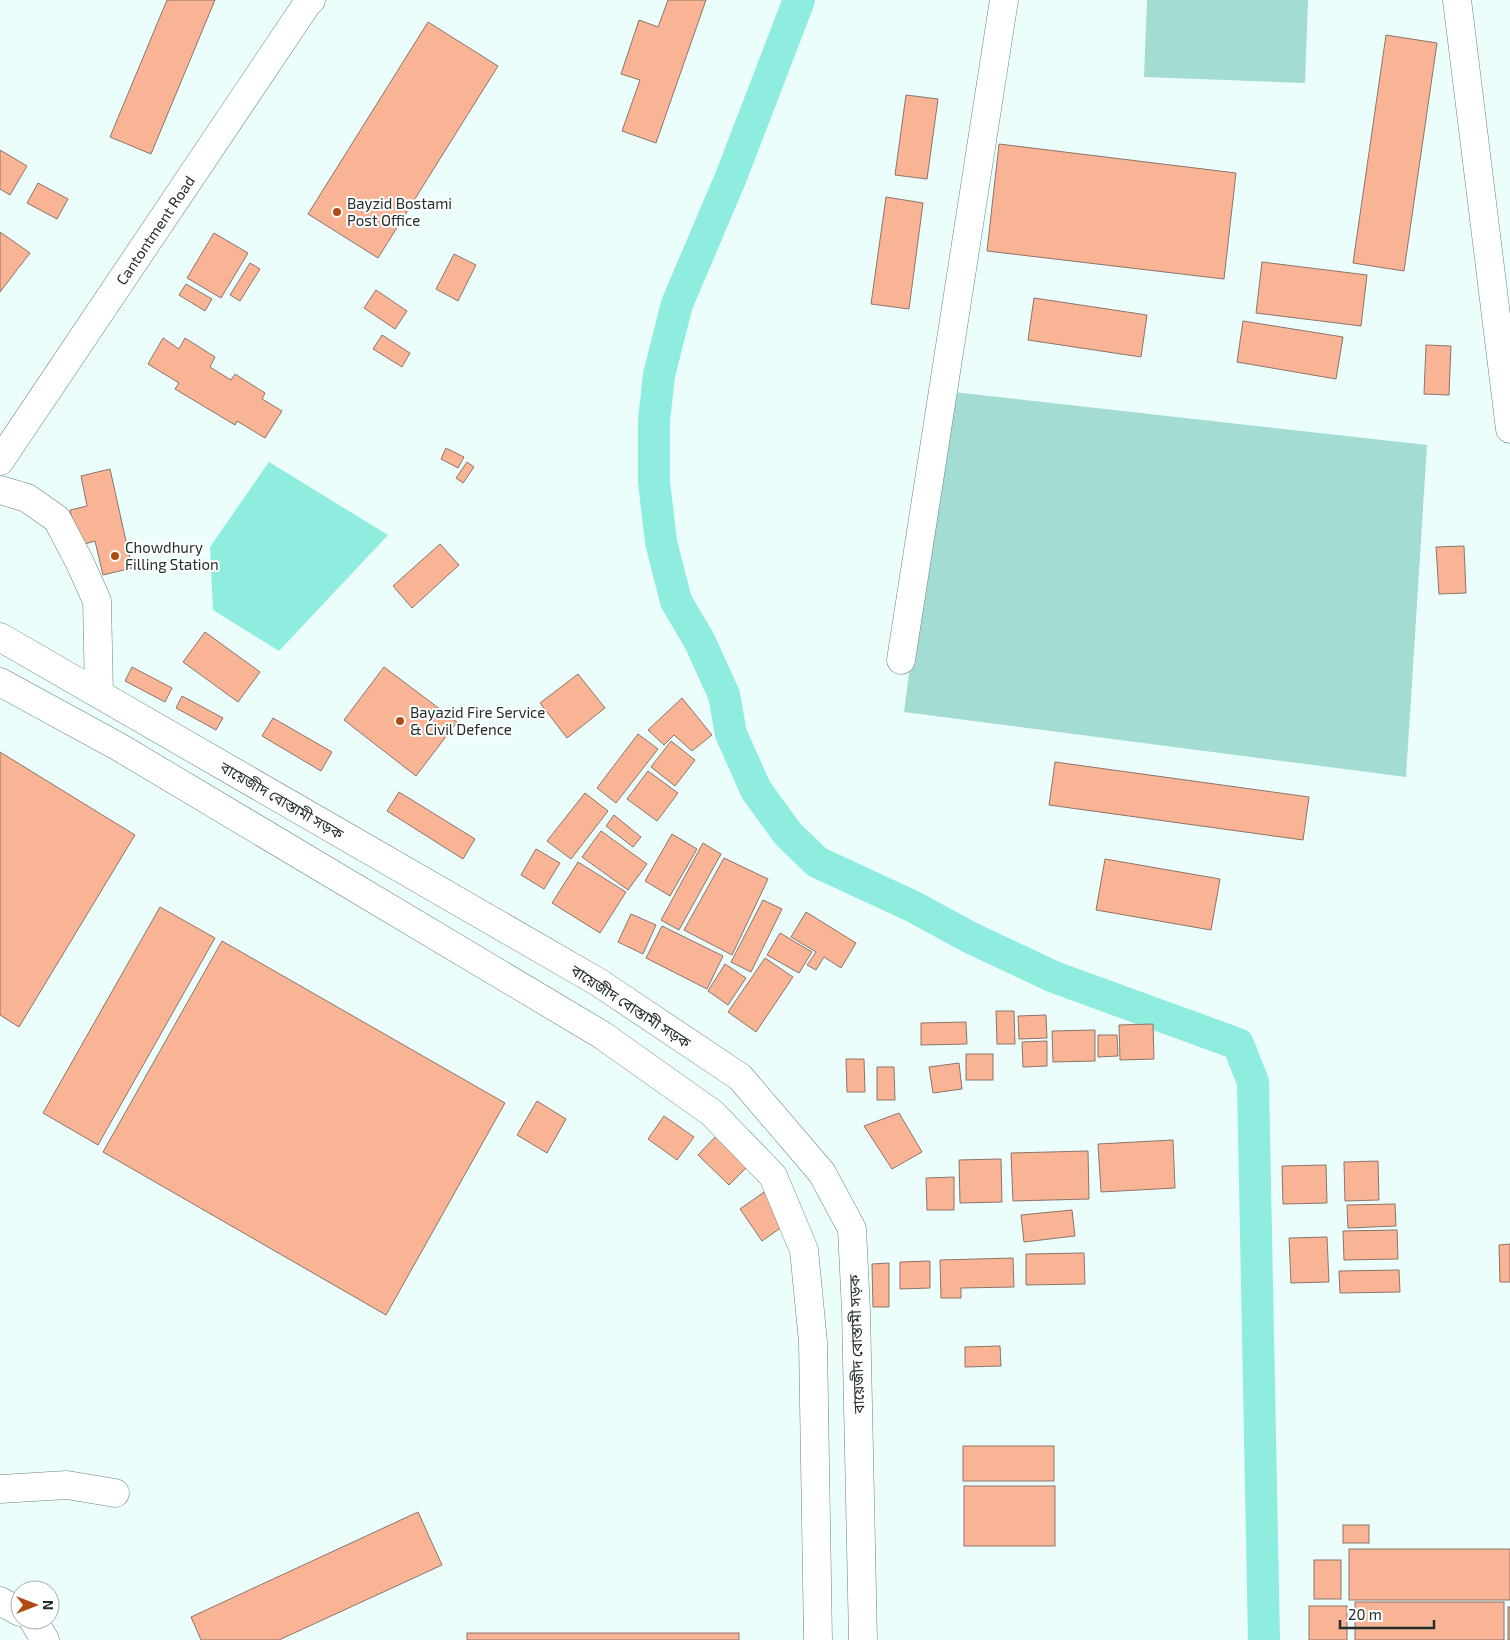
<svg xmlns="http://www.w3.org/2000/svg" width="1510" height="1640" font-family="'Exo 2','Noto Sans Bengali',sans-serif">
<rect width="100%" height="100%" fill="#ebfefb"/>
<g fill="#a3dcd3">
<path d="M1147,0H1308L1305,83L1144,77Z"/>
<path d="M945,391L1427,445L1406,777L904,712Z"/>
</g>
<path fill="#8feddf" d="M269,462L388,535L279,651L213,610L210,547Z"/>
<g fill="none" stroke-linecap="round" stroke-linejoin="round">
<path stroke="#8feddf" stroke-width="32" d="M799,0L731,177L677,304L659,375L654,420V482L661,542L676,601L700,642L724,695L731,734L756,790L788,834L817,862L914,907L969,937L1054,977L1238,1044L1253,1082L1264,1640"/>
</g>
<g fill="#f9b495" stroke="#8c7469">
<path d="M167,0H215L151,154L110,137Z"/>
<path d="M668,0H706L656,143L622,131L640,80L621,74L639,20L658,27Z"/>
<path d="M428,22L498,66L378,258L308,214Z"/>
<path d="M1386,35L1437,43L1404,271L1353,263Z"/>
<path d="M906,95L938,99L927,179L895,175Z"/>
<path d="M999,144L1236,173L1224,279L987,251Z"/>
<path d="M0,150L27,166L10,195L0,189Z"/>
<path d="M38,183L68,199L57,219L27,203Z"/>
<path d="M886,197L923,203L909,309L871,304Z"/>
<path d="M0,232L30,253L0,292Z"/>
<path d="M214,233L248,253L221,298L187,278Z"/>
<path d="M454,254L476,265L458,301L436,289Z"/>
<path d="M1262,262L1367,275L1361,326L1256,313Z"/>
<path d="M250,263L260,269L240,301L230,295Z"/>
<path d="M186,284L212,299L205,311L179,295Z"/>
<path d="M376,290L407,311L395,329L364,308Z"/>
<path d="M1034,298L1147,315L1141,357L1028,340Z"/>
<path d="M1243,321L1343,337L1336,379L1237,362Z"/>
<path d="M382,335L410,353L402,367L373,349Z"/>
<path d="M163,338L179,349L185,338L215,357L210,367L231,380L235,374L265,393L262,399L282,411L265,438L237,421L235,425L175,389L179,383L148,364Z"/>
<path d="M1426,345L1451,346L1449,395L1424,394Z"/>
<path d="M446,448L464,457L458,468L441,459Z"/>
<path d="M467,462L474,467L463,483L456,478Z"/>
<path d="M110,469L132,568L103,575L95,541L78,546L70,510L87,506L81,476Z"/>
<path d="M440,544L459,565L412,608L393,586Z"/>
<path d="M1464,546L1466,593L1439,594L1436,547Z"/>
<path d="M205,632L260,672L238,702L183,662Z"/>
<path d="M132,667L172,688L165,702L125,681Z"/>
<path d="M384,667L457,722L416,776L344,720Z"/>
<path d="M578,674L605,708L567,738L540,703Z"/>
<path d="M182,696L223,718L216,730L176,708Z"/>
<path d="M682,698L712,735L692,751L674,735L664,745L648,730Z"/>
<path d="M273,718L332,752L321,771L262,736Z"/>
<path d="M638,734L658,749L616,803L597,788Z"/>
<path d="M671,741L695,760L675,786L651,767Z"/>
<path d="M0,752L135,835L19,1027L0,1015Z"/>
<path d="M1055,762L1309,797L1303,840L1049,805Z"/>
<path d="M648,771L678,793L657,821L627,799Z"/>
<path d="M399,792L475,839L463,859L387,811Z"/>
<path d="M585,793L608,811L571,859L547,841Z"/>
<path d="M614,815L641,837L633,847L606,826Z"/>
<path d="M601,831L647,864L628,890L582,857Z"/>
<path d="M672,834L697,849L670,896L645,881Z"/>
<path d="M703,843L721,854L679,930L661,920Z"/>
<path d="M536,849L560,863L544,889L521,875Z"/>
<path d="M724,858L768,879L732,955L684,930Z"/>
<path d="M1105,859L1220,879L1211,930L1096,910Z"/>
<path d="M578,862L626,892L600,933L552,903Z"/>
<path d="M763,900L782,909L751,972L731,962Z"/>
<path d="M160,907L215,938L98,1145L43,1113Z"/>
<path d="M806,912L856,943L841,968L824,957L816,970L807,965L816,952L791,937Z"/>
<path d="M631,914L656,925L643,954L618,942Z"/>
<path d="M662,926L723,956L707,989L646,958Z"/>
<path d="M780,933L812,952L799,973L767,955Z"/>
<path d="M222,941L505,1103L386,1315L103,1152Z"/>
<path d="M765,958L793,977L756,1032L728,1012Z"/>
<path d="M725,964L746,978L728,1005L708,991Z"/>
<path d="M996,1011H1014L1015,1044H997Z"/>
<path d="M1046,1015L1047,1038L1019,1039L1018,1016Z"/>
<path d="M966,1022L967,1044L921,1045V1023Z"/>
<path d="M1153,1024L1154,1059L1120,1060L1119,1025Z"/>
<path d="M1095,1030V1061L1053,1062L1052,1031Z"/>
<path d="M1098,1035H1117L1118,1056L1098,1057Z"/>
<path d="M1047,1041V1066L1023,1067L1022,1042Z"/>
<rect x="966" y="1054" width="27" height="26"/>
<path d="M846,1059H864L865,1092H847Z"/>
<path d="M959,1063L962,1089L933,1093L929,1067Z"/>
<path d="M877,1067H894L895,1100H877Z"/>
<path d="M537,1101L566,1119L547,1153L517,1135Z"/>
<path d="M899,1113L922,1152L892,1169L864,1126Z"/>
<path d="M664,1116L694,1137L677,1160L648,1139Z"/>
<path d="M716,1136L747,1167L729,1185L698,1155Z"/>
<path d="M1173,1140L1175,1188L1101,1192L1098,1144Z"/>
<path d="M1088,1151L1089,1199L1013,1201L1011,1153Z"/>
<path d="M1001,1159L1002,1202L960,1203L959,1160Z"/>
<path d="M1378,1161L1379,1200L1345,1201L1344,1162Z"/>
<path d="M1326,1165L1327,1203L1283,1204L1282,1166Z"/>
<path d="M954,1177V1210H927L926,1178Z"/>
<path d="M767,1190L789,1222L762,1241L740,1209Z"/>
<path d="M1395,1204L1396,1226L1348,1228L1347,1205Z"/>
<path d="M1072,1210L1075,1236L1024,1242L1021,1215Z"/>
<path d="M1397,1230L1398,1259L1344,1260L1343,1231Z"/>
<path d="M1327,1237L1329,1282L1291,1283L1289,1238Z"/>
<path d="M1510,1244V1282H1500L1499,1245Z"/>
<path d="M1084,1253L1085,1284L1026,1285V1254Z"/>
<path d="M1013,1258L1014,1287L961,1288V1298H941L940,1260Z"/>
<path d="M930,1261V1288L900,1289V1262Z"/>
<path d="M889,1263V1307H873L872,1264Z"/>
<path d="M1399,1270L1400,1292L1340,1293L1339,1271Z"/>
<path d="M1000,1346L1001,1366L965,1367V1347Z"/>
<rect x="963" y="1446" width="91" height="35"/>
<rect x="964" y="1486" width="91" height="60"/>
<path d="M418,1512L442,1565L279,1640H201L191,1617Z"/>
<rect x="1343" y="1525" width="26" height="18"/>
<rect x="1349" y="1549" width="161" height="51"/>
<rect x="1314" y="1560" width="27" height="39"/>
<rect x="1355" y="1602" width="149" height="38"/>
<rect x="1309" y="1606" width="38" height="34"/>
<rect x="1508" y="1607" width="2" height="33"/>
<rect x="467" y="1633" width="272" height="7"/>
</g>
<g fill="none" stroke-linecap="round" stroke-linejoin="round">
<defs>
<g id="minor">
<path d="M1457,0L1510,429"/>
<path d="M0,461L307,4L311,0"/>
<path d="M0,490L27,498L57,519L80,563L97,601L99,694"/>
<path d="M901,660L1004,0"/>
<path d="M0,1489L67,1485L115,1493"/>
<path d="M0,1601L20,1612"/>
<path d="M33,1620L45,1640"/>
</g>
<g id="major">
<path d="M0,637L598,982L740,1077L822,1173L852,1229L856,1311L863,1640"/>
<path d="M0,682L119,747L602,1035L712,1113L773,1176L804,1250L813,1342L818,1640"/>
</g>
</defs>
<use href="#minor" stroke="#67847f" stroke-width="29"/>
<use href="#major" stroke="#67847f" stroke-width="29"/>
<use href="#minor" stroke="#fff" stroke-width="28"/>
<use href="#major" stroke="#fff" stroke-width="28"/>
</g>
<g fill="#ae4b13" stroke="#fff" stroke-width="2">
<circle cx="337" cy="212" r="5"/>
<circle cx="115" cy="556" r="5"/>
<circle cx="400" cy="721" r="5"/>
</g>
<g text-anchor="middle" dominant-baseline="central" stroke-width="4" stroke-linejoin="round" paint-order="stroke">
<g font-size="15" fill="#232f2d" stroke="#fff" text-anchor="start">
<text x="347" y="203">Bayzid Bostami<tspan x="347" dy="17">Post Office</tspan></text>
<text x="125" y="547">Chowdhury<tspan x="125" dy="17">Filling Station</tspan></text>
<text x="410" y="712">Bayazid Fire Service<tspan x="410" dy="17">&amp; Civil Defence</tspan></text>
</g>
<g font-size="15" fill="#232f2d" stroke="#fff">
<text transform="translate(155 230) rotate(-56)">Cantontment Road</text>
<text transform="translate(282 800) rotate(30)">বায়েজীদ বোস্তামী সড়ক</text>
<text transform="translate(631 1006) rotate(33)">বায়েজীদ বোস্তামী সড়ক</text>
<text transform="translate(856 1344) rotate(-92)">বায়েজীদ বোস্তামী সড়ক</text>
</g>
</g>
<g transform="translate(35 1605) rotate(90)"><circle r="24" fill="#ffffff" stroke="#a7acab"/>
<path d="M0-4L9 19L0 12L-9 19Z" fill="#ae4b13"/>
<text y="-8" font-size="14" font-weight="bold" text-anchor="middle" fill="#232f2d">N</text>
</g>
<path d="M1340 1620v8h94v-8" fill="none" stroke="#232f2d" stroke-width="2.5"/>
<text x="1348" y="1620" font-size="15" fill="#232f2d" stroke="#ffffff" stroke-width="4" paint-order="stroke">20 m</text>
</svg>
